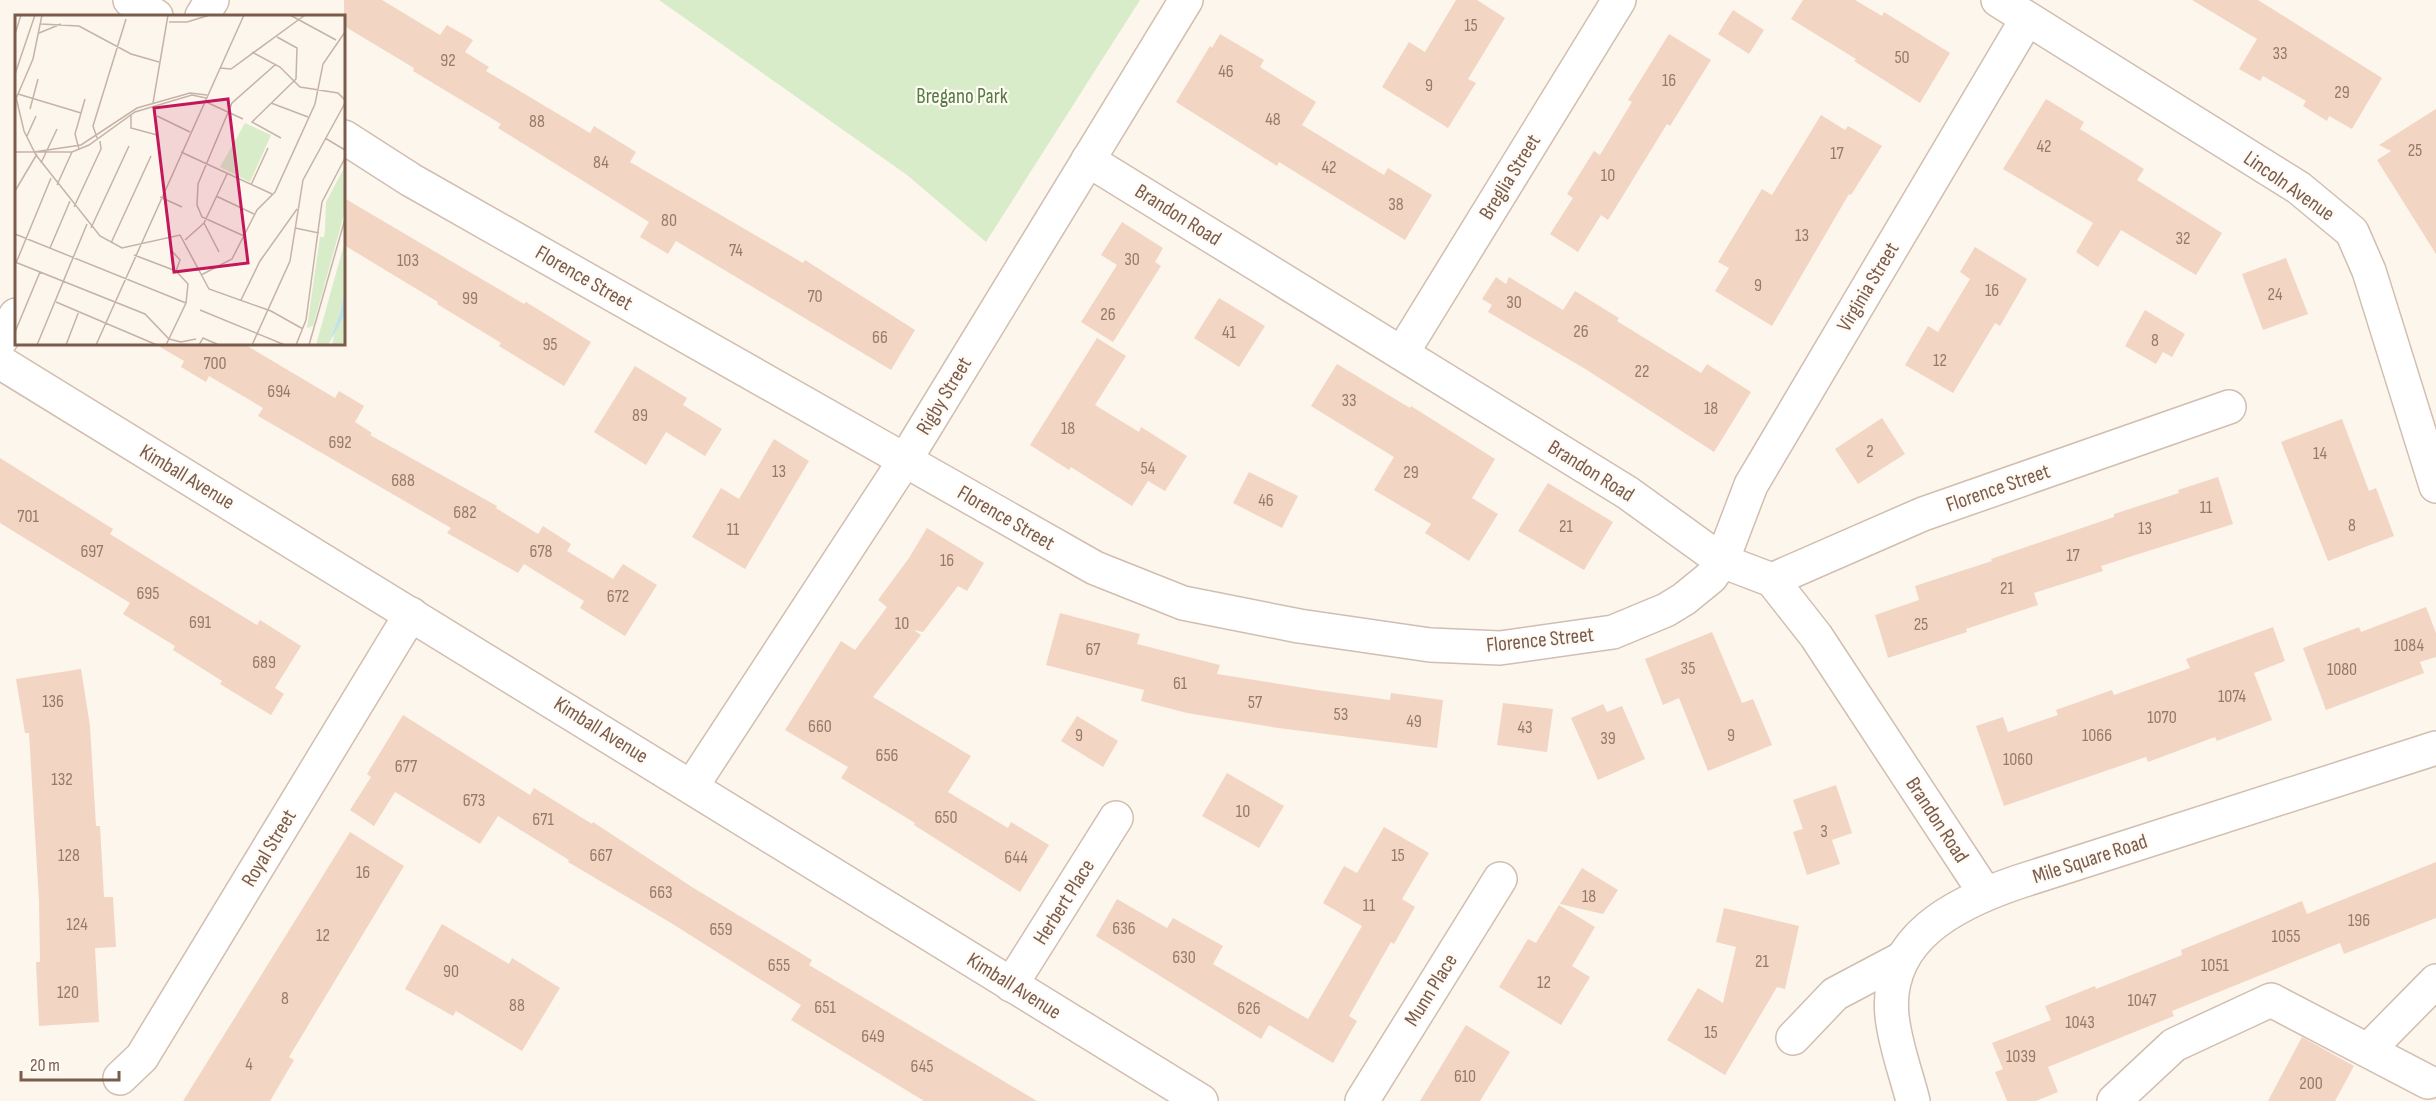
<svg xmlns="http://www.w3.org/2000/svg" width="2436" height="1101" font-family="'Sofia Sans Condensed',sans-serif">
<rect width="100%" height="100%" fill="#fdf6ec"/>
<path fill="#d8ecc9" d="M659,0H1140L986,242L907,175Z"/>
<g fill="#f3d5c3">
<path d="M344,0H382L440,35L447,25L473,40L465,52L489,67L486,71L590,133L594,126L636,152L630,162L803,263L805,260L915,330L891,370L676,241L668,254L640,237L649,222L498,128L501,124L413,71L414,68L344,26Z"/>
<path d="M1456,0H1477L1505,18L1468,79L1476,83L1448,128L1382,87L1409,42L1425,52Z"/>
<path d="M1803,0H1855L1882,16L1884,12L1950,53L1920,103L1854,61L1856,59L1791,19Z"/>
<path d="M2192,0H2258L2382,78L2352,129L2329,116L2327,121L2303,106L2306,101L2263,76L2260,81L2239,69L2257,39Z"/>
<path d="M1733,10L1764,30L1749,54L1718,34Z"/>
<path d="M1220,34L1264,60L1260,67L1316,102L1302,125L1384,175L1388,168L1432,195L1405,240L1279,162L1277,166L1176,102L1210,46L1212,48Z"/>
<path d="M1669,34L1711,60L1670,126L1667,124L1608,220L1601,215L1578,252L1550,234L1573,198L1567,194L1594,151L1600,155L1632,102L1628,100Z"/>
<path d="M2046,99L2084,122L2080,129L2144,169L2137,180L2222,233L2196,275L2121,230L2098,267L2076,252L2093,223L2003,169Z"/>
<path d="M2436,109V254L2377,160L2391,151L2379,145Z"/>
<path d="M1821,115L1845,130L1848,126L1882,146L1851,195L1849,194L1772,326L1715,291L1729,268L1718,262L1762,189L1772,195Z"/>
<path d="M344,198L524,304L526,302L591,342L564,386L499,346L501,343L437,304L438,302L344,245Z"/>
<path d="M1122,222L1163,248L1155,262L1161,266L1113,342L1081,322L1117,265L1101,255Z"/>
<path d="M1975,247L2027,279L2000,326L1995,323L1953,393L1905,365L1928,326L1938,332L1970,279L1960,272Z"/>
<path d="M2286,258L2308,314L2263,330L2242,274Z"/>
<path d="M1496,277L1506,284L1509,277L1563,310L1575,291L1619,318L1617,321L1701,373L1707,364L1751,392L1714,452L1587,370L1488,312L1492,305L1482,299Z"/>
<path d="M1219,298L1265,326L1239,367L1194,338Z"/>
<path d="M2145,310L2185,334L2172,357L2163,352L2156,364L2125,346Z"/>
<path d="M1097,338L1126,356L1095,405L1139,432L1141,427L1187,456L1165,491L1148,481L1132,506L1071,467L1069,470L1030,445Z"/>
<path d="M155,344H244L335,398L339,391L364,406L355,422L372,433L370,435L497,506L496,508L538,534L543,526L571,544L567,551L613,579L623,564L657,585L625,636L580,608L584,601L524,564L518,573L447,533L451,528L258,416L263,408L209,376L206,382L181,367L184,361Z"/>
<path d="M1337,364L1410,408L1411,406L1495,459L1472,498L1498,514L1469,561L1425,533L1431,524L1374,490L1394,457L1311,406Z"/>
<path d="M635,366L687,398L683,405L722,429L705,456L666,432L646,465L594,432Z"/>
<path d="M1882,418L1905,454L1858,484L1835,449Z"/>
<path d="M2342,419L2369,491L2376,488L2394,536L2328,561L2281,442Z"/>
<path d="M774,439L809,461L745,569L692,537L721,488L739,499Z"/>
<path d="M0,458L113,529L110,534L190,584L257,625L260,620L301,646L275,688L284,694L271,715L220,684L222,681L173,650L175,646L123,614L130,603L0,523Z"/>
<path d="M1249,472L1298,496L1282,528L1233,503Z"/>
<path d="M2218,477L2233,524L2101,566L2103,571L2034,593L2038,605L1966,629L1967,632L1888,658L1875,615L1919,600L1915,586L1992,561L1991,559L2114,517V514L2179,493L2178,490Z"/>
<path d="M1548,483L1613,522L1584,570L1518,531Z"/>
<path d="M927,528L984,563L967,591L958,586L923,632L914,630L921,635L873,697L971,756L948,792L1008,828L1011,822L1049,845L1020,892L914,825L915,823L841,778L848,767L785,730L841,641L855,650L887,607L878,600L909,558Z"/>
<path d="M2426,607L2436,633V657L2420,662L2424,673L2326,710L2303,648L2359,627L2361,632Z"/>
<path d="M1060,613L1140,634L1137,644L1220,665L1217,674L1317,690L1390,700L1391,693L1443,700L1437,748L1278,728L1187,713L1141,701L1144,690L1046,665Z"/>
<path d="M2273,627L2285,661L2254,673L2272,720L2217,741L2215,737L2148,762L2146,757L2004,806L1976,726L2003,717L2008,732L2058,715L2056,710L2112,690L2114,695L2190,668L2186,659Z"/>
<path d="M1712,632L1742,703L1753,699L1772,745L1708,771L1679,698L1663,705L1645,659Z"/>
<path d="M81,669L90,726L96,826H100L104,897H113L116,947L95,948L99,1022L39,1026L36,962H40L39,901L29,733H25L16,679Z"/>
<path d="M1503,703L1553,709L1547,752L1497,745Z"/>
<path d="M1603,704L1607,712L1622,706L1645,759L1598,780L1571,718Z"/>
<path d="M403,715L530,795L534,788L592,824L593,822L692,887L812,960L809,965L1037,1101H924L791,1020L801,1005L671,923L568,862L569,860L498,816L480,844L395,792L374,826L350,810L371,777L367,774Z"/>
<path d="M1077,716L1118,741L1103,767L1061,741Z"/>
<path d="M1227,773L1284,806L1259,848L1202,816Z"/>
<path d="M1836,785L1852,833L1832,840L1840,864L1807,875L1793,832L1803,829L1793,800Z"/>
<path d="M1384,827L1429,853L1402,899L1415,907L1394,944L1391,942L1349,1016L1357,1021L1333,1063L1269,1025L1261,1039L1096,936L1117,899L1167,928L1173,918L1223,946L1213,964L1308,1019L1362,926L1323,903L1344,866L1357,873Z"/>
<path d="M350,832L404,866L289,1057L294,1060L270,1101H183Z"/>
<path d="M2436,862V918L2344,954L2340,943L2172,1011L2174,1016L2048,1067L2058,1092L2036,1101H2007L1995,1072L2003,1069L1992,1043L2051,1020L2045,1006L2095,986L2096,989L2182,955L2181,950L2302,901L2307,914Z"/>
<path d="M1582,868L1618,890L1603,914L1560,904Z"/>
<path d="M1559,905L1595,927L1572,966L1590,977L1561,1025L1499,987L1528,939L1536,943Z"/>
<path d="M1724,908L1799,926L1785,989L1777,987L1725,1075L1667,1040L1698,988L1723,1003L1736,947L1716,942Z"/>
<path d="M442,924L509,964L512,958L560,988L522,1051L456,1011L453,1016L405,989Z"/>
<path d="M1466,1025L1510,1052L1480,1101H1420Z"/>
<path d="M2302,1037L2354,1066L2335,1101H2268Z"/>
</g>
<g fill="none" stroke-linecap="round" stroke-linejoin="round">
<defs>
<g id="minor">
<path d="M130,0L156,16"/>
<path d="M1998,0L2299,188L2352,232L2369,271L2436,486"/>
<path d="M202,16L212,0"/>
<path d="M344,137L411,180L1095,568L1183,603L1299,626L1430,645L1500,648L1613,632L1666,610L1684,599L1711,577L1722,561L1751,485L2027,19"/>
<path d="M1088,160L1628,493L1722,561L1772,580L1816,636L1985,893"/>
<path d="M0,341L16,315"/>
<path d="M1402,353L1619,0"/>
<path d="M1772,580L1923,514L2229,407"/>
<path d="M692,786L905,460L1186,0"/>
<path d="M1011,985L1116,818"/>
<path d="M1793,1038L1835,994L1903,958"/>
<path d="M2368,1050L2436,981"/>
<path d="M120,1078L142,1057L411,614"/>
<path d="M1362,1101L1500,879"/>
<path d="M2114,1101L2174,1045L2271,1000L2428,1082"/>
</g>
<g id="tertiary">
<path d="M0,362L1201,1101"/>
<path d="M1913,1101C1906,1073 1895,1045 1892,1016C1884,938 1956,903 2018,882L2436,748"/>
</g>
</defs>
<use href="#minor" stroke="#d1beb0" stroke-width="36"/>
<use href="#tertiary" stroke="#d1beb0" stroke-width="36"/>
<use href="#minor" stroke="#fff" stroke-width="33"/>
<use href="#tertiary" stroke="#fff" stroke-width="33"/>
</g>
<g text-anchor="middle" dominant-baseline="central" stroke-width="4.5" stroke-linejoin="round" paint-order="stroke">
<g font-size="18" fill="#987a6a">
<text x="1471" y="25">15</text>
<text x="2280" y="53">33</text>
<text x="1902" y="57">50</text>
<text x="448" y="60">92</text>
<text x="1226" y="71">46</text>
<text x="1669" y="80">16</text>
<text x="1429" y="85">9</text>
<text x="2342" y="92">29</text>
<text x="1273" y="119">48</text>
<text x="537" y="121">88</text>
<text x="2044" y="146">42</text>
<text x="2415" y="150">25</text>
<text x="1837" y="153">17</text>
<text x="601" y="162">84</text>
<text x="1329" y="167">42</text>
<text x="1608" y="175">10</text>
<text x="1396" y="204">38</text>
<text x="669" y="220">80</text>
<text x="1802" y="235">13</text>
<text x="2183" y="238">32</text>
<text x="736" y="250">74</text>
<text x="1132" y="259">30</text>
<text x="408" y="260">103</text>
<text x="1758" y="285">9</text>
<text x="1992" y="290">16</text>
<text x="2275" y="294">24</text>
<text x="815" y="296">70</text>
<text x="470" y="298">99</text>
<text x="1514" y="302">30</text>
<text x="1108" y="314">26</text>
<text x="1581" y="331">26</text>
<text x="1229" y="332">41</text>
<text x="880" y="337">66</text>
<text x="2155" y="340">8</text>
<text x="550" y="344">95</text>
<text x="1940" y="360">12</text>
<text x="215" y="363">700</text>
<text x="1642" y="371">22</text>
<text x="279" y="391">694</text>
<text x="1349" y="400">33</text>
<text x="1711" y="408">18</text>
<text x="640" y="415">89</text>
<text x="1068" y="428">18</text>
<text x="340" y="442">692</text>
<text x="1870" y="451">2</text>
<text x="2320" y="453">14</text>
<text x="1148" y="468">54</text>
<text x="779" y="471">13</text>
<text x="1411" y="472">29</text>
<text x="403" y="480">688</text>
<text x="1266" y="500">46</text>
<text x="2206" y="507">11</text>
<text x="465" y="512">682</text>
<text x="28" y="516">701</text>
<text x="2352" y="525">8</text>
<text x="1566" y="526">21</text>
<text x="2145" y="528">13</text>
<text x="733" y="529">11</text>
<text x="92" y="551">697</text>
<text x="541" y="551">678</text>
<text x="2073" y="555">17</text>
<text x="947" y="560">16</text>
<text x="2007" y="588">21</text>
<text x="148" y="593">695</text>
<text x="618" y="596">672</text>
<text x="200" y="622">691</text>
<text x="902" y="623">10</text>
<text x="1921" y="624">25</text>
<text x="2409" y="645">1084</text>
<text x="1093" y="649">67</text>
<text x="264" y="662">689</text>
<text x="1688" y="668">35</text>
<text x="2342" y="669">1080</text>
<text x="1180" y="683">61</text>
<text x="2232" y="696">1074</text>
<text x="53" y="701">136</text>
<text x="1255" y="702">57</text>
<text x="1341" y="714">53</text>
<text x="2162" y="717">1070</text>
<text x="1414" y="721">49</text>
<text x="820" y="726">660</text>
<text x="1525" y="727">43</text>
<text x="1079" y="735">9</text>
<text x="1731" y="735">9</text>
<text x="2097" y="735">1066</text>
<text x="1608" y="738">39</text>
<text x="887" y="755">656</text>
<text x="2018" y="759">1060</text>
<text x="406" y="766">677</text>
<text x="62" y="779">132</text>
<text x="474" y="800">673</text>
<text x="1243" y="811">10</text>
<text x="946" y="817">650</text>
<text x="543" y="819">671</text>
<text x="1824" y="831">3</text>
<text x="69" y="855">128</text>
<text x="601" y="855">667</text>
<text x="1398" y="855">15</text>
<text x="1016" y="857">644</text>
<text x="363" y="872">16</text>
<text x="661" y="892">663</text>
<text x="1589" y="896">18</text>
<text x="1369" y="905">11</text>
<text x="2359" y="920">196</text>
<text x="77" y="924">124</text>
<text x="1124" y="928">636</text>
<text x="721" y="929">659</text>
<text x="323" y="935">12</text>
<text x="2286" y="936">1055</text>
<text x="1184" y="957">630</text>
<text x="1762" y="961">21</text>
<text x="779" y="965">655</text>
<text x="2215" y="965">1051</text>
<text x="451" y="971">90</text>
<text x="1544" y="982">12</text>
<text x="68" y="992">120</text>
<text x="285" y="998">8</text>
<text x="2142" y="1000">1047</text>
<text x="517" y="1005">88</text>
<text x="825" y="1007">651</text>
<text x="1249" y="1008">626</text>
<text x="2080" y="1022">1043</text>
<text x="1711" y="1032">15</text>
<text x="873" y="1036">649</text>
<text x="2021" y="1056">1039</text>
<text x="249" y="1064">4</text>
<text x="922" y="1066">645</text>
<text x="1465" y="1076">610</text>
<text x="2311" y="1083">200</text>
</g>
<g font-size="21" fill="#537a41" stroke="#fffaf3">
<text x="962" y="96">Bregano Park</text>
</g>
<g font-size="21" fill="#7a5c4d" stroke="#fffaf3">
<text transform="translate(1510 177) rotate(-58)">Breglia Street</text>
<text transform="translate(2289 186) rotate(35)">Lincoln Avenue</text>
<text transform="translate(1178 215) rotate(32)">Brandon Road</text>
<text transform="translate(584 278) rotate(30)">Florence Street</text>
<text transform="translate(1868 287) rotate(-59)">Virginia Street</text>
<text transform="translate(944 396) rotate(-59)">Rigby Street</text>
<text transform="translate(1591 471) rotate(32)">Brandon Road</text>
<text transform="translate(187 477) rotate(31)">Kimball Avenue</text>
<text transform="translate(1998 488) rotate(-19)">Florence Street</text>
<text transform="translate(1006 518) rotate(30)">Florence Street</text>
<text transform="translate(1540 640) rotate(-6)">Florence Street</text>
<text transform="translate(601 730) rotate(32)">Kimball Avenue</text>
<text transform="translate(1937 820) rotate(57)">Brandon Road</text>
<text transform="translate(269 848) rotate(-59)">Royal Street</text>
<text transform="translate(2090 859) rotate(-18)">Mile Square Road</text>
<text transform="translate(1064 902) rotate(-58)">Herbert Place</text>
<text transform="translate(1014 986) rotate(32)">Kimball Avenue</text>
<text transform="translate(1431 990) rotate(-58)">Munn Place</text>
</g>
</g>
<g transform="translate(15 15)">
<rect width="330" height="330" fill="#fdf6ec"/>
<path d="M230,108L256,120L235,167L205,152ZM330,151V196L298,311L292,313L305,222H309L310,215L311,187ZM330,226V273L325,298L313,330H301ZM330,299V328L317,330L320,316Z" fill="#d8ecc9"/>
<path d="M330,273L329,301L313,330L325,298Z" fill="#bfe3e8"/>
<path fill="none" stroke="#c5b3a7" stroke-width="1.5" d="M275,0L321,25M154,7H172L195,0M26,9L64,11L116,39L144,47M24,18L46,9M0,19L6,0M262,22L282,33L281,64L237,107L266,123M237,37L265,52L285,72L323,78L330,85M205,53L216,54L290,0M0,59L20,0M0,78L9,116L21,140L85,221L107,233L165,220L194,274L256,296L288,314M3,79L66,98M0,86L18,44L27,0M189,86L228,104M138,88L153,0M256,88L293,102M15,94L23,64M116,99V113L142,120M142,101L175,117M12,121L21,101M82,123L78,111L111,4M310,123L330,135M64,134L60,119L70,84M0,137H57L74,130L120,97L177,80L191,83M19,137L66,130L122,93L175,78L192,80M166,137L257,179M26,148L42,114M42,170L57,137M236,170L253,133M0,176L22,139M201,181L239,199M145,182L167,192M59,192L86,134L85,126M189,208L204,237M76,213L114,131M280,213L304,218M0,219L171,288M229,221L187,202L182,190L183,169L217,88L261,49M170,225L189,208L212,159M96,228L136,141M35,233L55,186M156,235L165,245L161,256M119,240L161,256L173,269L171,288L151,330M0,247L130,299L154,324L166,327L181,324M1,248L36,163M186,260L217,244L242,195L260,177L300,89L308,49L330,17M226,285L245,246L282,194M41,287L142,330M185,295L270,330M0,317L25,257M22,330L72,209M51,330L64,296M81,330L229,0M184,330L188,323L204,330M237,330L275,246L288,165L330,88M281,330L291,305L307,187L330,143M294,330L330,204"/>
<path fill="#c2185b" fill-opacity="0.15" stroke="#c2185b" stroke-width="3" d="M213,84L233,248L159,257L139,93Z"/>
<rect width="330" height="330" fill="none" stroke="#7a5c4d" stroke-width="3"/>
</g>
<path d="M21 1071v9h98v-9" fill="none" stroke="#7a5c4d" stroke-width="3"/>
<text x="30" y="1071" font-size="18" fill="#7a5c4d" stroke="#fffaf3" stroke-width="4.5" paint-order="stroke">20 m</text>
</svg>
